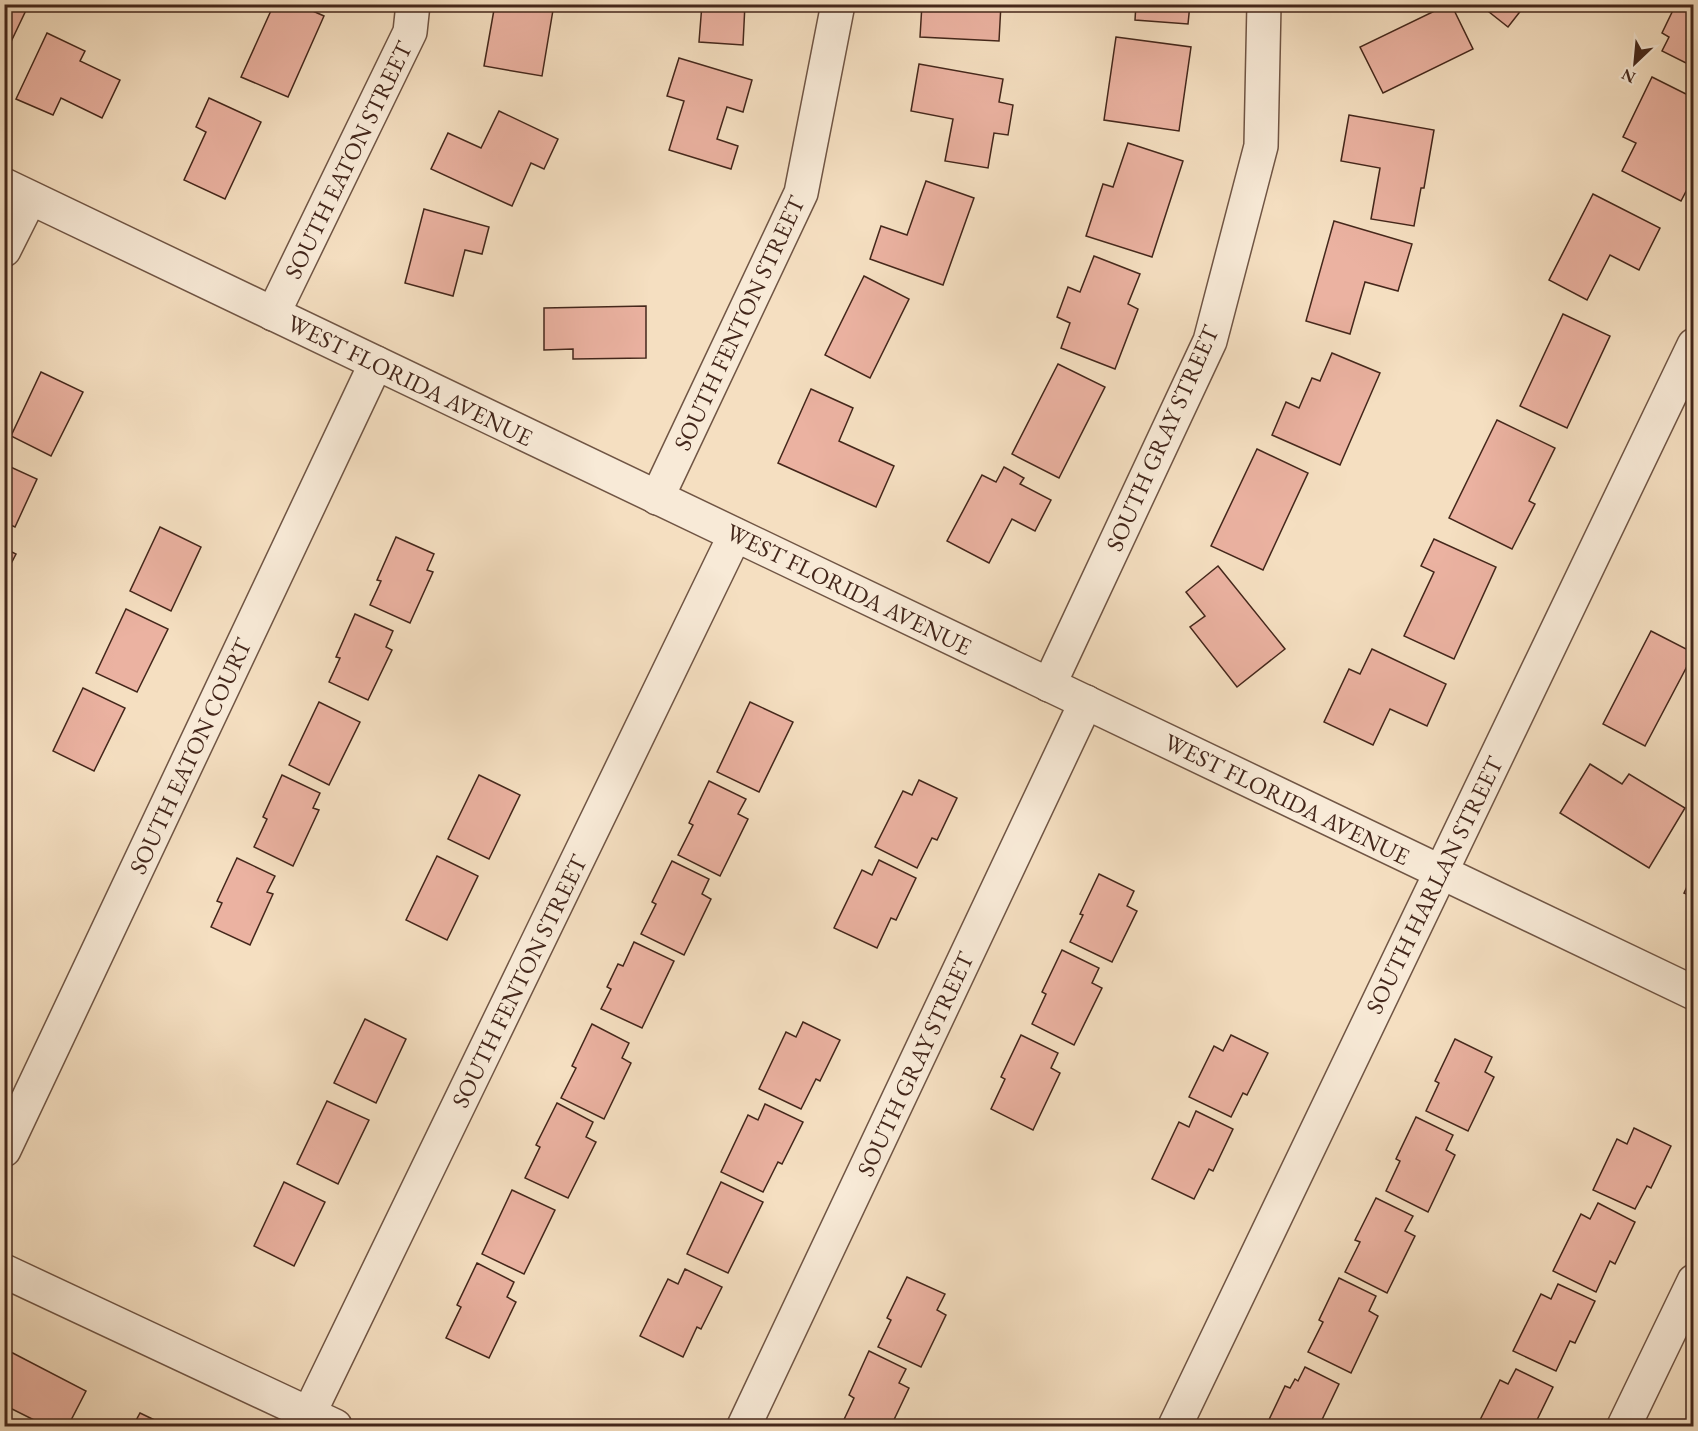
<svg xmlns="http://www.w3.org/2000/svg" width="1698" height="1431" font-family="'EB Garamond',serif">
<rect width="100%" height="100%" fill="#f5dfc1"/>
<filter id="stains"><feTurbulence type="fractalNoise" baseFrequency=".00333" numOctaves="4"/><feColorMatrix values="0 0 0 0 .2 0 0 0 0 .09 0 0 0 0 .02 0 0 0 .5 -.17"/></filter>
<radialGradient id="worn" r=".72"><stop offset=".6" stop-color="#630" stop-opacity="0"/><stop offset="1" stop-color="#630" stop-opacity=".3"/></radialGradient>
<g fill="#ebb2a1" stroke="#44271b" stroke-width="1.5">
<path d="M4,4H29L8,48L4,46Z"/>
<path d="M274,4H297L324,16L288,97L241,77Z"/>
<path d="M495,4H554L542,76L484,66Z"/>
<path d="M702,4H745L743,45L699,42Z"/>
<path d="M922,4H1001L999,41L920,37Z"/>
<path d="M1136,4H1190L1188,24L1135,20Z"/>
<path d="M1449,4H1451L1473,49L1383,93L1360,47Z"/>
<path d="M1479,4H1526L1508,27Z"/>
<path d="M1676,4H1694V67L1662,51L1669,37L1662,33Z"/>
<path d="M47,33L85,51L80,61L120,80L102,118L61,98L53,115L16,99Z"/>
<path d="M1116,37L1191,47L1179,131L1104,120Z"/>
<path d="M679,58L752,80L743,112L727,107L717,139L738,146L731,169L669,150L684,101L667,96Z"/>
<path d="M919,64L1003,79L999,102L1013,105L1008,135L994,133L988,168L945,161L953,119L911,111Z"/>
<path d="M1652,77L1694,98V158L1691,163L1694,164V176L1681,201L1622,171L1636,143L1623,137Z"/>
<path d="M209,98L261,122L225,199L184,180L206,132L196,127Z"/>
<path d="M499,111L558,139L544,169L531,163L512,206L431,169L448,133L481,148Z"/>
<path d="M1349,115L1434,130L1424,188H1421L1414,226L1371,219L1380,168L1341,161Z"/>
<path d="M1128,143L1183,161L1152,257L1086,236L1103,184L1113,187Z"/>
<path d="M926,181L974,198L943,285L870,259L881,226L907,235Z"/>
<path d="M1593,194L1660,228L1639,270L1610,255L1587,300L1549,280Z"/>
<path d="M424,209L489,227L482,254L465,250L453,296L405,283Z"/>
<path d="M1334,221L1412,244L1398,291L1365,282L1350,334L1306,321Z"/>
<path d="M1094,256L1140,274L1128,304L1138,309L1115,369L1061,348L1070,323L1057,317L1068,287L1080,292Z"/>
<path d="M864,276L909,299L870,378L825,355Z"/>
<path d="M646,306V358L573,359V349L544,350V308Z"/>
<path d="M1563,314L1610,336L1567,428L1520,406Z"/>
<path d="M1332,353L1380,373L1340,465L1272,435L1286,402L1299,408L1312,378L1320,381Z"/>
<path d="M1058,364L1105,387L1059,478L1012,454Z"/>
<path d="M41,372L83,392L51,456L11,436Z"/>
<path d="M811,389L853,408L839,441L894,466L876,507L778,463Z"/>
<path d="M1497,420L1555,448L1529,501L1535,504L1512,549L1449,518Z"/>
<path d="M1257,449L1308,473L1263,570L1211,546Z"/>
<path d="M4,464L37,479L15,527L4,522Z"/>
<path d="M1004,467L1024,478L1020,484L1051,500L1035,531L1012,519L989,563L947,541L982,475L996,482Z"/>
<path d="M160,527L201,547L171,611L130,591Z"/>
<path d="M396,537L434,554L427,570L433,572L410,623L370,605L381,581L377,580Z"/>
<path d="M1434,539L1496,567L1454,659L1404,636L1434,572L1421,566Z"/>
<path d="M4,548L16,554L4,577Z"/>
<path d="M1218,566L1285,649L1237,687L1190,627L1205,616L1186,592Z"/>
<path d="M126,609L168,629L137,692L96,673Z"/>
<path d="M355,614L393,631L386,647L392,650L368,700L329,682L340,658L336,657Z"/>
<path d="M1651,631L1694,653L1645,746L1603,724Z"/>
<path d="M1372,649L1446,684L1427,726L1390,709L1373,745L1324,722L1349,669L1360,674Z"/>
<path d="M83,688L125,708L94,771L53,751Z"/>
<path d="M319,702L360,722L329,785L289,765Z"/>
<path d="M750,702L793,722L759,792L717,772Z"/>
<path d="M1590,764L1622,784L1629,774L1685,808L1649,868L1560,813Z"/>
<path d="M282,775L320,793L313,808L319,810L293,866L254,847L267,819L263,817Z"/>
<path d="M479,775L520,795L489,859L448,839Z"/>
<path d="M919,780L957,798L937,840L932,838L917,868L875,847L903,791L912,795Z"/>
<path d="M709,781L746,799L738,814L748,819L720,876L678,855L693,825L689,823Z"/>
<path d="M437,856L478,876L447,940L406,920Z"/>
<path d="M237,858L275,876L267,892L273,894L250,945L211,927L222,903L217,901Z"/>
<path d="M879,860L916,878L896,920L891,918L877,948L834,928L862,870L872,875Z"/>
<path d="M672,861L709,879L702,894L711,899L684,955L641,934L656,904L652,902Z"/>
<path d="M1694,872V897L1684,893Z"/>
<path d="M1099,874L1134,891L1127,906L1137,911L1112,962L1070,942L1083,915L1080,914Z"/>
<path d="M634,942L674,961L642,1028L601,1009L611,989L607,987L618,964L623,966Z"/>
<path d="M1062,950L1099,968L1092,983L1102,988L1074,1045L1032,1024L1046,994L1042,992Z"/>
<path d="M365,1019L406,1039L376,1103L334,1083Z"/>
<path d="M803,1022L840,1040L820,1081L816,1079L801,1109L759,1089L786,1032L796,1037Z"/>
<path d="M592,1024L629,1043L622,1058L631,1063L604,1119L561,1098L576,1068L572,1066Z"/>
<path d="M1021,1035L1058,1053L1051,1068L1060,1073L1033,1130L991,1109L1005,1079L1001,1077Z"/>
<path d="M1231,1035L1268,1053L1247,1095L1243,1093L1231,1117L1189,1097L1214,1046L1223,1051Z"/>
<path d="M1455,1039L1492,1057L1485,1072L1494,1077L1468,1131L1426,1111L1439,1083L1435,1081Z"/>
<path d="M327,1101L369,1120L338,1184L297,1164Z"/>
<path d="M557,1103L593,1122L586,1137L596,1142L568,1198L525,1178L540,1147L536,1145Z"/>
<path d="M765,1104L803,1122L782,1164L778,1162L763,1192L721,1172L748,1115L758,1120Z"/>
<path d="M1196,1111L1233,1129L1213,1171L1209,1169L1194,1199L1152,1179L1179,1122L1189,1127Z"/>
<path d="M1416,1117L1453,1135L1446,1150L1455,1155L1428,1212L1386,1191L1400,1161L1396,1159Z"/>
<path d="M1634,1128L1671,1146L1651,1188L1647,1186L1635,1209L1593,1190L1617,1139L1627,1144Z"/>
<path d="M284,1182L325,1202L294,1266L254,1246Z"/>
<path d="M721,1182L763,1202L728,1273L687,1254Z"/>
<path d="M512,1190L555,1210L524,1274L482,1254Z"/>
<path d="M1376,1198L1413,1216L1405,1231L1415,1236L1387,1293L1345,1272L1360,1242L1355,1240Z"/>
<path d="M1598,1203L1635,1222L1615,1264L1610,1261L1596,1292L1553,1271L1581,1214L1590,1219Z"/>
<path d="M477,1263L514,1282L507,1297L516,1302L489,1358L446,1338L461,1307L457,1305Z"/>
<path d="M685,1269L722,1287L701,1329L697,1327L683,1357L640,1336L668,1279L678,1284Z"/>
<path d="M907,1277L945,1294L937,1310L946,1315L921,1367L878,1347L891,1320L887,1318Z"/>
<path d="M1339,1278L1376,1296L1369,1311L1378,1316L1351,1373L1308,1352L1323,1322L1319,1320Z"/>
<path d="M1558,1284L1595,1301L1575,1343L1570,1341L1556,1371L1513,1351L1541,1294L1551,1299Z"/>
<path d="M5,1349L86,1391L68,1426H46L4,1405Z"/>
<path d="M869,1351L906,1369L899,1383L909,1388L891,1426H841L854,1398L849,1395Z"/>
<path d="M1305,1367L1339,1384L1319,1426H1266L1285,1386L1290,1388L1295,1379L1298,1381Z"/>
<path d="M1516,1369L1553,1387L1534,1426H1477L1500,1380L1508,1384Z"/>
<path d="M140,1413L167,1426H133Z"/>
</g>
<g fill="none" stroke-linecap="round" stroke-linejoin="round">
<defs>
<g id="minor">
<path d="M4,250L30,198"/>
<path d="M273,314L410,32L413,4"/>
<path d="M657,498L801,193L838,4"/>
<path d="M1049,685L1210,341L1261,146L1264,4"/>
<path d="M4,1150L376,363"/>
<path d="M4,1271L335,1426"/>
<path d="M303,1426L735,535"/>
<path d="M744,1426L1086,702"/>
<path d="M1624,1426L1694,1281"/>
</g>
<g id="tertiary">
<path d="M4,185L1694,993"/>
<path d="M1175,1426L1694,345"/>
</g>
</defs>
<use href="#minor" stroke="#705544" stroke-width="36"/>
<use href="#tertiary" stroke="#705544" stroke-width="36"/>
<use href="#minor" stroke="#f8ead7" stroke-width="33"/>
<use href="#tertiary" stroke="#f8ead7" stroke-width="33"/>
</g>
<g text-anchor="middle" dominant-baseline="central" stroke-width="4.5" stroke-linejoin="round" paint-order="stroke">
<g font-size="24" fill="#44271b" stroke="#f8ead7">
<text transform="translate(348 160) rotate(-64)">SOUTH EATON STREET</text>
<text transform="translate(739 323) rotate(-65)">SOUTH FENTON STREET</text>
<text transform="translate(410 380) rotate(26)">WEST FLORIDA AVENUE</text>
<text transform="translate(1162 438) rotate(-66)">SOUTH GRAY STREET</text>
<text transform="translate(849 589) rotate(26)">WEST FLORIDA AVENUE</text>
<text transform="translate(190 756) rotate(-65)">SOUTH EATON COURT</text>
<text transform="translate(1287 799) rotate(26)">WEST FLORIDA AVENUE</text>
<text transform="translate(1434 885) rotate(-64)">SOUTH HARLAN STREET</text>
<text transform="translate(519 981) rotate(-64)">SOUTH FENTON STREET</text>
<text transform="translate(915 1064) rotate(-65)">SOUTH GRAY STREET</text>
</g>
</g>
<rect width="1698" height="1431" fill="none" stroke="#f5dfc1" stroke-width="24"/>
<rect x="6" y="6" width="1686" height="1419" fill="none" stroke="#44271b" stroke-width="3"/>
<rect x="12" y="12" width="1674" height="1407" fill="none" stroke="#44271b" stroke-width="1.5"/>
<g transform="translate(1635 63) rotate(206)" stroke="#f8ead7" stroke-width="4.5" paint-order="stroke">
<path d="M0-4.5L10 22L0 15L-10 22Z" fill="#44271b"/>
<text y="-9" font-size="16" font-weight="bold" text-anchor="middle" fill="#44271b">N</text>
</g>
<rect width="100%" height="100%" filter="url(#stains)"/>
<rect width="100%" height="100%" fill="url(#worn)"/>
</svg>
